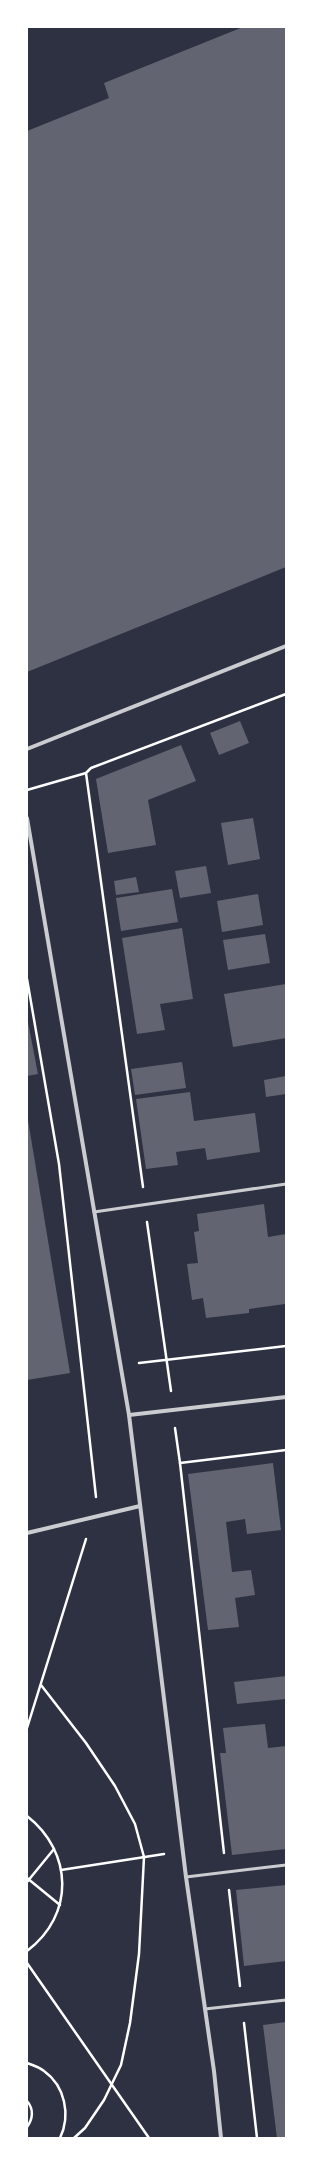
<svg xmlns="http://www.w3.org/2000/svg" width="313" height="2165" font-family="Roboto,sans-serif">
<rect width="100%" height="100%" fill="#2d3142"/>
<g fill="#626471">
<path d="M243,27H286V567L27,672V131L109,98L104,83Z"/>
<path d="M240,721L249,743L219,755L210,733Z"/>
<path d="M181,745L196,781L148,800L156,845L108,853L96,779Z"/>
<path d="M253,818L260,859L228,865L221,823Z"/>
<path d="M206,866L211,893L180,898L175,871Z"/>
<path d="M136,877L139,892L116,895L114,881Z"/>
<path d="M172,889L178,922L121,931L116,898Z"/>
<path d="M258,894L263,925L222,932L217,901Z"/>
<path d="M182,928L193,999L160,1004L165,1030L137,1034L122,938Z"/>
<path d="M265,934L270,963L228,970L223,940Z"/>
<path d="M286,984V1038L233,1047L224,994Z"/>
<path d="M27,1017L38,1074L27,1076Z"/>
<path d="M182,1062L186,1088L135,1095L131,1069Z"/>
<path d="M286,1076V1094L266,1097L264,1080Z"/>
<path d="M190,1092L194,1121L255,1113L260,1152L207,1160L205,1148L176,1152L178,1165L146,1169L136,1099Z"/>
<path d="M27,1114L70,1373L27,1380Z"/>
<path d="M264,1204L268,1237L286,1234V1307L285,1304L249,1309V1313L206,1318L203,1298L192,1300L187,1264L198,1263L194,1232L199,1231L197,1214Z"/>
<path d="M273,1463L281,1530L247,1534L245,1519L226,1522L232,1572L251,1570L255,1595L235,1598L239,1627L208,1630L188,1474Z"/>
<path d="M286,1676V1699L237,1704L234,1682Z"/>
<path d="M265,1724L268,1748L286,1746V1849L232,1855L220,1753H226L223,1728Z"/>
<path d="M286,1885V1961L244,1966L236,1890Z"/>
<path d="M286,2022V2138H277L263,2025Z"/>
</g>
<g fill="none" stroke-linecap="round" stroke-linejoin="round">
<g stroke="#fff" stroke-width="2.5">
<path d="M27,790L86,773"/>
<path d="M27,979L59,1164L96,1497"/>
<path d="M143,1187L86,773L91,768L286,694"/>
<path d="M147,1222L171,1391"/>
<path d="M139,1363L286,1346"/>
<path d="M175,1428L180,1463"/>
<path d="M41,1685L86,1743L115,1786L135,1824L144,1857L139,1954L130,2023L121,2065L104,2100L85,2128L74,2138"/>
<path d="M27,1728L86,1539"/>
<path d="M27,1816C73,1852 75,1915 27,1951"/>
<path d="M224,1853L180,1463L286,1450"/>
<path d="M61,1870L164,1854"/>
<path d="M27,1878L60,1905"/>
<path d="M27,1882L54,1849"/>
<path d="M229,1890L240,1986"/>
<path d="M27,1963L149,2138"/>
<path d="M244,2023L257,2138"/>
<path d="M27,2063C32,2065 39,2067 44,2071C65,2086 71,2115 60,2138"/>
<path d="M27,2101C34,2109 33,2119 27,2127"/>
</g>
<g stroke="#caccd0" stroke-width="3">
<path d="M94,1212L286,1184"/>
<path d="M186,1877L286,1865"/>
<path d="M205,2009L286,2000"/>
</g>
<g stroke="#caccd0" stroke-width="4">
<path d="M27,749L286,646"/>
<path d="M27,818L129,1415L186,1877L214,2071L221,2138"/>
<path d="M129,1415L286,1397"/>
<path d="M27,1533L140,1506"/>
</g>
</g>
<rect width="313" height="2165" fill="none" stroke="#ffffff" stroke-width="56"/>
</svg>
